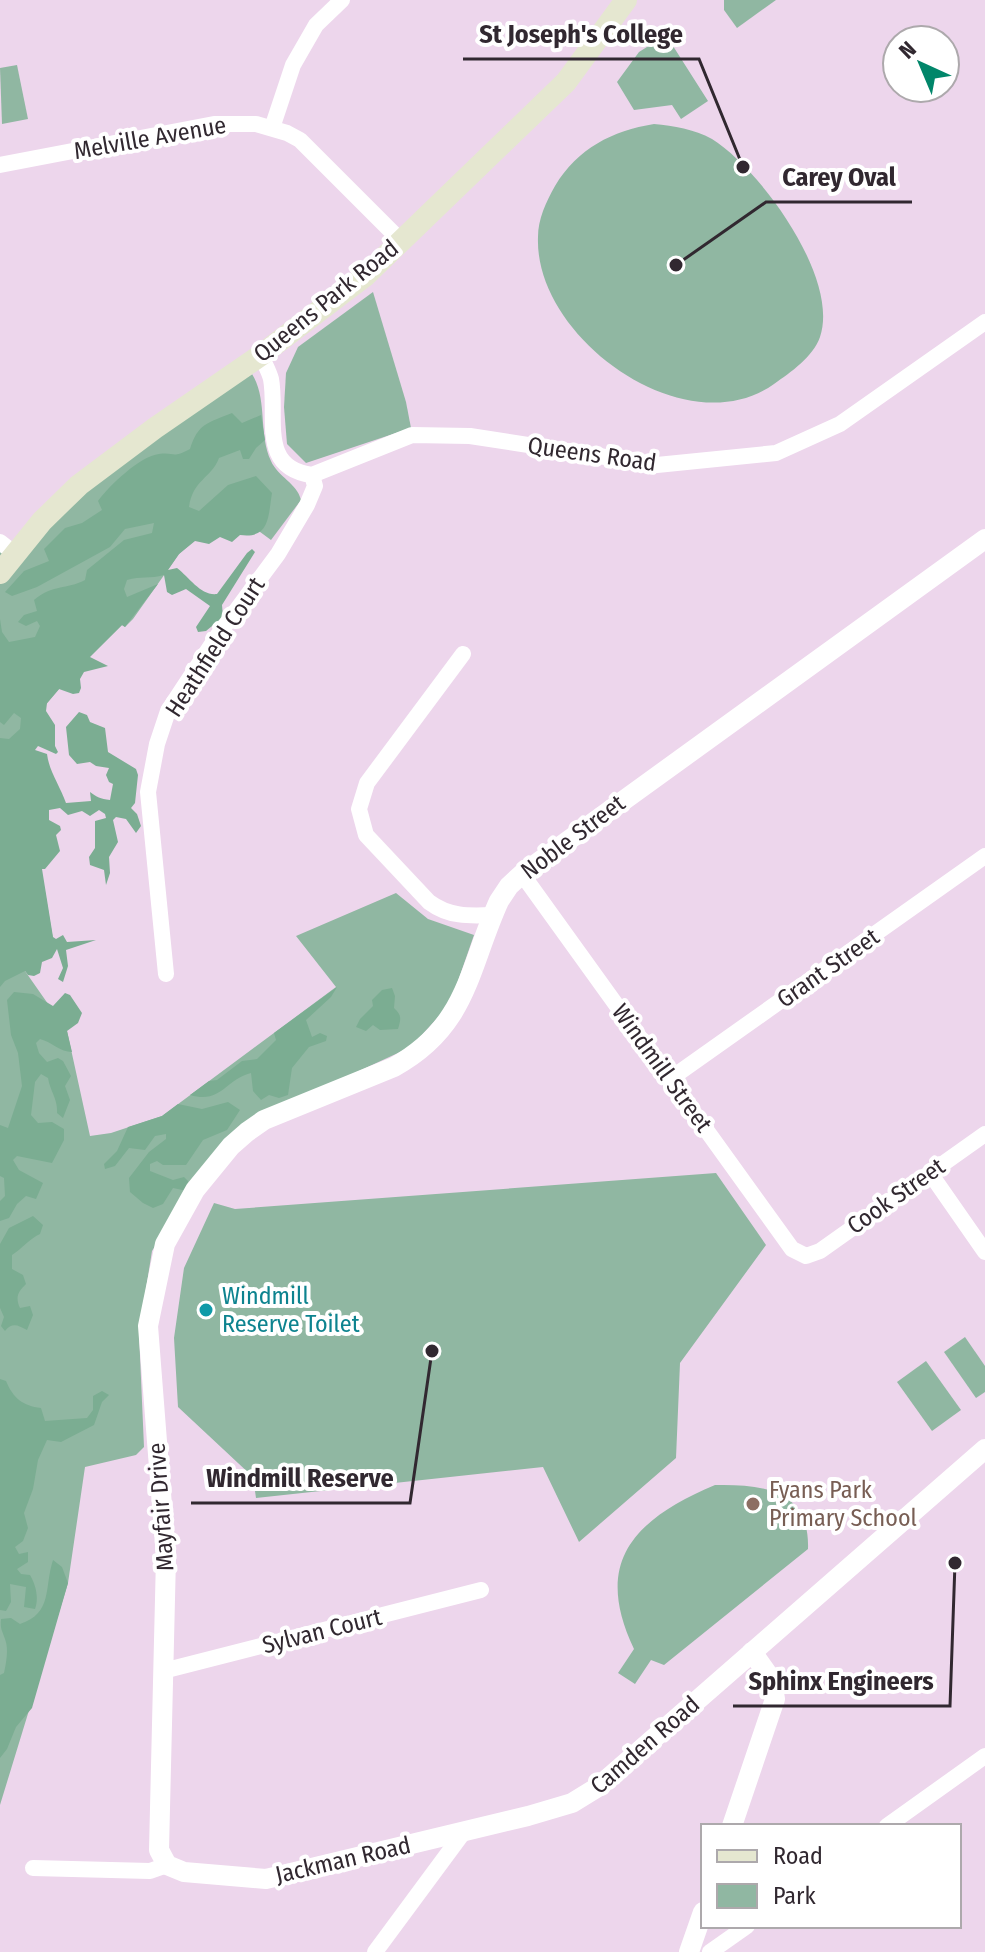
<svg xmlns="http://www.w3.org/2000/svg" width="985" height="1952" font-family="'Fira Sans Condensed',sans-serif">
<rect width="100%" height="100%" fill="#edd6ec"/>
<g fill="#90b7a2">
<path d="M724,0H776L737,28L724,10Z"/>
<path d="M666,35L708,101L681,119L672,105L634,110L617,82L639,52Z"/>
<path d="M17,65L28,119L2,124L0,68Z"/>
<path d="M654,124C674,126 694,129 712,139C760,169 840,278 820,337C813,357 791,372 774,384C686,447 534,338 538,237C538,219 546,202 555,186C578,148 612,131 654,124Z"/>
<path d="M373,292L406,402L411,428L306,463L287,444L284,407L286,373L298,347Z"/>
<path d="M252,374C268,400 258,433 271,461C278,477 297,483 301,500L271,540L230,510L179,554L133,619L125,627L122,625L71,675L33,720L42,874L54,945L25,971L67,1031L90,1136L111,1133L162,1116L336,987L296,936L396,893L428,919L474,935L450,1004L411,1047L322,1088L213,1154L152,1251L139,1333L144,1447L136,1455L85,1467L68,1583L0,1805V546L9,550L79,485Z"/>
<path d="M716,1173L766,1245L680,1363L676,1458L579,1542L543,1467L256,1498L253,1477L178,1407L174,1338L184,1268L214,1203L235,1209Z"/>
<path d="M965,1337L985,1366V1392L976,1398L944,1352Z"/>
<path d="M926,1361L961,1410L932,1431L897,1382Z"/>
<path d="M715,1485C763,1484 810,1490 808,1549L664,1665L651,1660L635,1684L618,1673L634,1649C592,1561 635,1519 715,1485Z"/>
</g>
<g fill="#7bad92">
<path d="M232,413L242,423L261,415L265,440L256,448L249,459H243L240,450L219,458C211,479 193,479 189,507L199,511L228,485L256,476L272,493C268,517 270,539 240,535L232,542L220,537L209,544L195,541L179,554L168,570L177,568C190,578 201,596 217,594L247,553L252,549L255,552L222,605L223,617L206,631L198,632L196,627L210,606L186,589L172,595L167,592L164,575C150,579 141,576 127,580L124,589L127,597L158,584L125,627L122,625L90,657L108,666L84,672L80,679L81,688L79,693L73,694L59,689L47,703L46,711L55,725V746L58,752L56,754L38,746L35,750L47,754C49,771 60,786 66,803L91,801L90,792C97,797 100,799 110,800L113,784L109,782L106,775L109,768L96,766L90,762L77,764L69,755L66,727L79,712L87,715L90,722L105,728L108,752L136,769L138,775L135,803L131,808L137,814L141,826L136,833L126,819L116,817L113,820L118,842L109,857L110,873L106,885L104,870L90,865L89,857L95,848V821L106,818L105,814L99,810L90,816L82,811L68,815L60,808L49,810V820L60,826L61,830L56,835L60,851L45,869H42L53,937L56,939L63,935L67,942L96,940L66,950L68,966L63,982L58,979L63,968L57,949L52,958L42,962L40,973L34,976L28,975L25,971L5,981L0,987V738L9,739L20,729L21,718L14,713L4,725L0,722V619L2,632L9,642L35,637L40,626L37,621L26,626L18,622L24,615L37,611L34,600C53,584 66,590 85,580L87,570L124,540L152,533L154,523L125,529L110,547L37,587L12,596L5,592L24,571L49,561L44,549L65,528L82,523L102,510L98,501C109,486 140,456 159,454C176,452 171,459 190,449C198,423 208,423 232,413Z"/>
<path d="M337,987L331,997L306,1020L312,1037L320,1033L327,1036L326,1041L309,1047L292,1068L288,1095L279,1098L269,1095L261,1100L253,1091L251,1073C224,1080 222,1104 190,1095L209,1081L217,1080L242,1061L257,1059L276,1040L274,1033Z"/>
<path d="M392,988L395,996L394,1008C402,1015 401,1019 398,1029L380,1030L373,1025L366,1031L356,1027L360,1019L373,1006L372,1000L382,990Z"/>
<path d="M14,992L33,994L53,1006L65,993L70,995L82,1013L78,1023L67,1031L72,1052C60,1052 52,1042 40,1039L36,1043L39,1053L47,1062L58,1058L63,1061L71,1076L65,1086L70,1100L63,1118L57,1113C58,1099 50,1091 48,1078L41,1074L35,1082L31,1115L38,1123L52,1122L64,1129V1140L52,1163L17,1156L13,1160L19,1170L43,1183L36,1199L26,1196L17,1204L9,1218L0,1221V1201L5,1196L4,1178L0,1176V1125L8,1128L22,1086L18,1053L11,1035L7,1000Z"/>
<path d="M228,1102L240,1110L227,1130L203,1140L186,1165H163L157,1161L150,1164V1171L173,1180L184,1177L188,1181L187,1191L173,1188L163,1204L153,1208L143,1203L130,1192L129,1178L149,1152L166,1139V1134L155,1136L145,1150L129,1148L115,1166L105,1169L104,1164L117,1151L128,1127L162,1116L178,1104L202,1109Z"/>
<path d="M33,1216L43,1225L40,1234C29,1239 23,1248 12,1255V1269L23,1275L26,1284C18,1292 15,1297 20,1308L30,1306L33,1315L27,1330C18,1325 12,1322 5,1331L1,1326L4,1317L0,1308V1244L9,1228Z"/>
<path d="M0,1379L6,1381C13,1398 23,1406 41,1408L45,1421L87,1418L93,1410V1396L102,1391L109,1395L102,1402L94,1425L61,1442L47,1440L38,1460L33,1489L24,1513L28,1528L23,1541L15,1547L19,1554L28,1552V1562L17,1569L21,1574L30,1575C36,1585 39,1598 35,1609L24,1607L26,1587L10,1584L11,1602L6,1611L0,1610Z"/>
<path d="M53,1560L62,1567L68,1583L32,1708L16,1727L7,1749L0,1758V1675L4,1673C6,1663 9,1649 5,1639C2,1630 0,1629 1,1619L11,1618L20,1624C53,1613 44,1588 53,1560Z"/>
</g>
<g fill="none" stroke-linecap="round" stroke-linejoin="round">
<g stroke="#fff" stroke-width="16">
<path d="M272,128L293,65L316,25L342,0"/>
<path d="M0,165L214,124H256L287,133L300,140L401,241"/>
<path d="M261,355C264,363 269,371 271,379C278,416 258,468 312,475L412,435L470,436L657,465L776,453L840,424L985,322"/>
<path d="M0,542L14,553"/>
<path d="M463,654L367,783L359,809L366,835L429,902C449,917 469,916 493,915"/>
<path d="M522,874L792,1249L806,1256L820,1251L985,1134"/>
<path d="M166,974L148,792L157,744L168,711L218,635L278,554L307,505L315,486L312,475"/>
<path d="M670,1079L985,856"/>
<path d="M930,1173L985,1252"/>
<path d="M163,1671L481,1590"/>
<path d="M887,1826L985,1756"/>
<path d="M33,1868L150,1871L167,1865"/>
<path d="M375,1952L463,1833"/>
<path d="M710,1952L747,1926"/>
</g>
<g stroke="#fff" stroke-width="20">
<path d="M985,539L522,874L509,886L499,901C468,969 468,1026 394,1067L264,1120L247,1132L231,1146L195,1190L165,1244L148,1326L166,1557L159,1850L167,1865L184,1872L266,1879L528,1816L572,1803L598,1787L985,1449"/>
<path d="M732,1826L775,1699L772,1680L752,1652"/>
<path d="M689,1952L703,1912"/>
</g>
<path stroke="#e5e7d0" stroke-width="22" d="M0,573L42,521L79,485L155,428L261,355L365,276L566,82L626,0"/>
</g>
<circle fill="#0f9aa8" stroke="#fff" stroke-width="3" cx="206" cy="1310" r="8"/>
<circle fill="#8d6e63" stroke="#fff" stroke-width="3" cx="753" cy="1504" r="8"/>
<g text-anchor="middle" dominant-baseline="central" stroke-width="8" stroke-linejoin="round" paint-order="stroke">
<g font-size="24" fill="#312830" stroke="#fff">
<text transform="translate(150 138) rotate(-10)">Melville Avenue</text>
<text transform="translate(326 301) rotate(-39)">Queens Park Road</text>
<text transform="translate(592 454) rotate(8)">Queens Road</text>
<text transform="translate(215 647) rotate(-57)">Heathfield Court</text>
<text transform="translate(573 837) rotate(-37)">Noble Street</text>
<text transform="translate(828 968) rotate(-35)">Grant Street</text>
<text transform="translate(662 1068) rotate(54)">Windmill Street</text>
<text transform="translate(896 1196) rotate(-35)">Cook Street</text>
<text transform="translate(161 1507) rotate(-94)">Mayfair Drive</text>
<text transform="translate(322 1631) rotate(-14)">Sylvan Court</text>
<text transform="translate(645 1745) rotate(-41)">Camden Road</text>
<text transform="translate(343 1860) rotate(-13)">Jackman Road</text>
</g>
<g font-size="24" fill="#0d838f" stroke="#fff" text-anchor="start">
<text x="222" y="1296">Windmill<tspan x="222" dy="28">Reserve Toilet</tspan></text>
</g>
<g font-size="24" fill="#785e54" stroke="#fff" text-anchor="start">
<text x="769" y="1490">Fyans Park<tspan x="769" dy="28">Primary School</tspan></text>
</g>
</g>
<path fill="none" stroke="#312830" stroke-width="3" d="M743 167L699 59H463M676 265L766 202H912M432 1351L410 1503H191M955 1563L950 1706H733"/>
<g fill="#312830" stroke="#fff" stroke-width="3">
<circle cx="743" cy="167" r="8"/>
<circle cx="676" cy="265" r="8"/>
<circle cx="432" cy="1351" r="8"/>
<circle cx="955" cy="1563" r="8"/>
</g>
<g font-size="26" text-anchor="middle" font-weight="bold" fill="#312830" stroke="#fff" stroke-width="8" stroke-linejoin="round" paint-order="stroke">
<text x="581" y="43">St Joseph's College</text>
<text x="839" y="186">Carey Oval</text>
<text x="300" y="1487">Windmill Reserve</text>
<text x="841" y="1690">Sphinx Engineers</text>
</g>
<rect x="701" y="1824" width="260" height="104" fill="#ffffff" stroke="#ada9ac" stroke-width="2"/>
<rect x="717" y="1850" width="40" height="12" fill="#e5e7d0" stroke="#ada9ac" stroke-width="2"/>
<text x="773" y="1864" font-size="24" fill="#312830">Road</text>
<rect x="717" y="1884" width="40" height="24" fill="#90b7a2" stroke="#ada9ac" stroke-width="2"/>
<text x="773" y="1904" font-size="24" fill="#312830">Park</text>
<g transform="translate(921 64) rotate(316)"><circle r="38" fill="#ffffff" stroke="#ada9ac" stroke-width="2"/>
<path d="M0-6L14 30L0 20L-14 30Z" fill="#01866a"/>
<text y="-12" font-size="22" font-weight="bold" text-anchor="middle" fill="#312830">N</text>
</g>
</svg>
